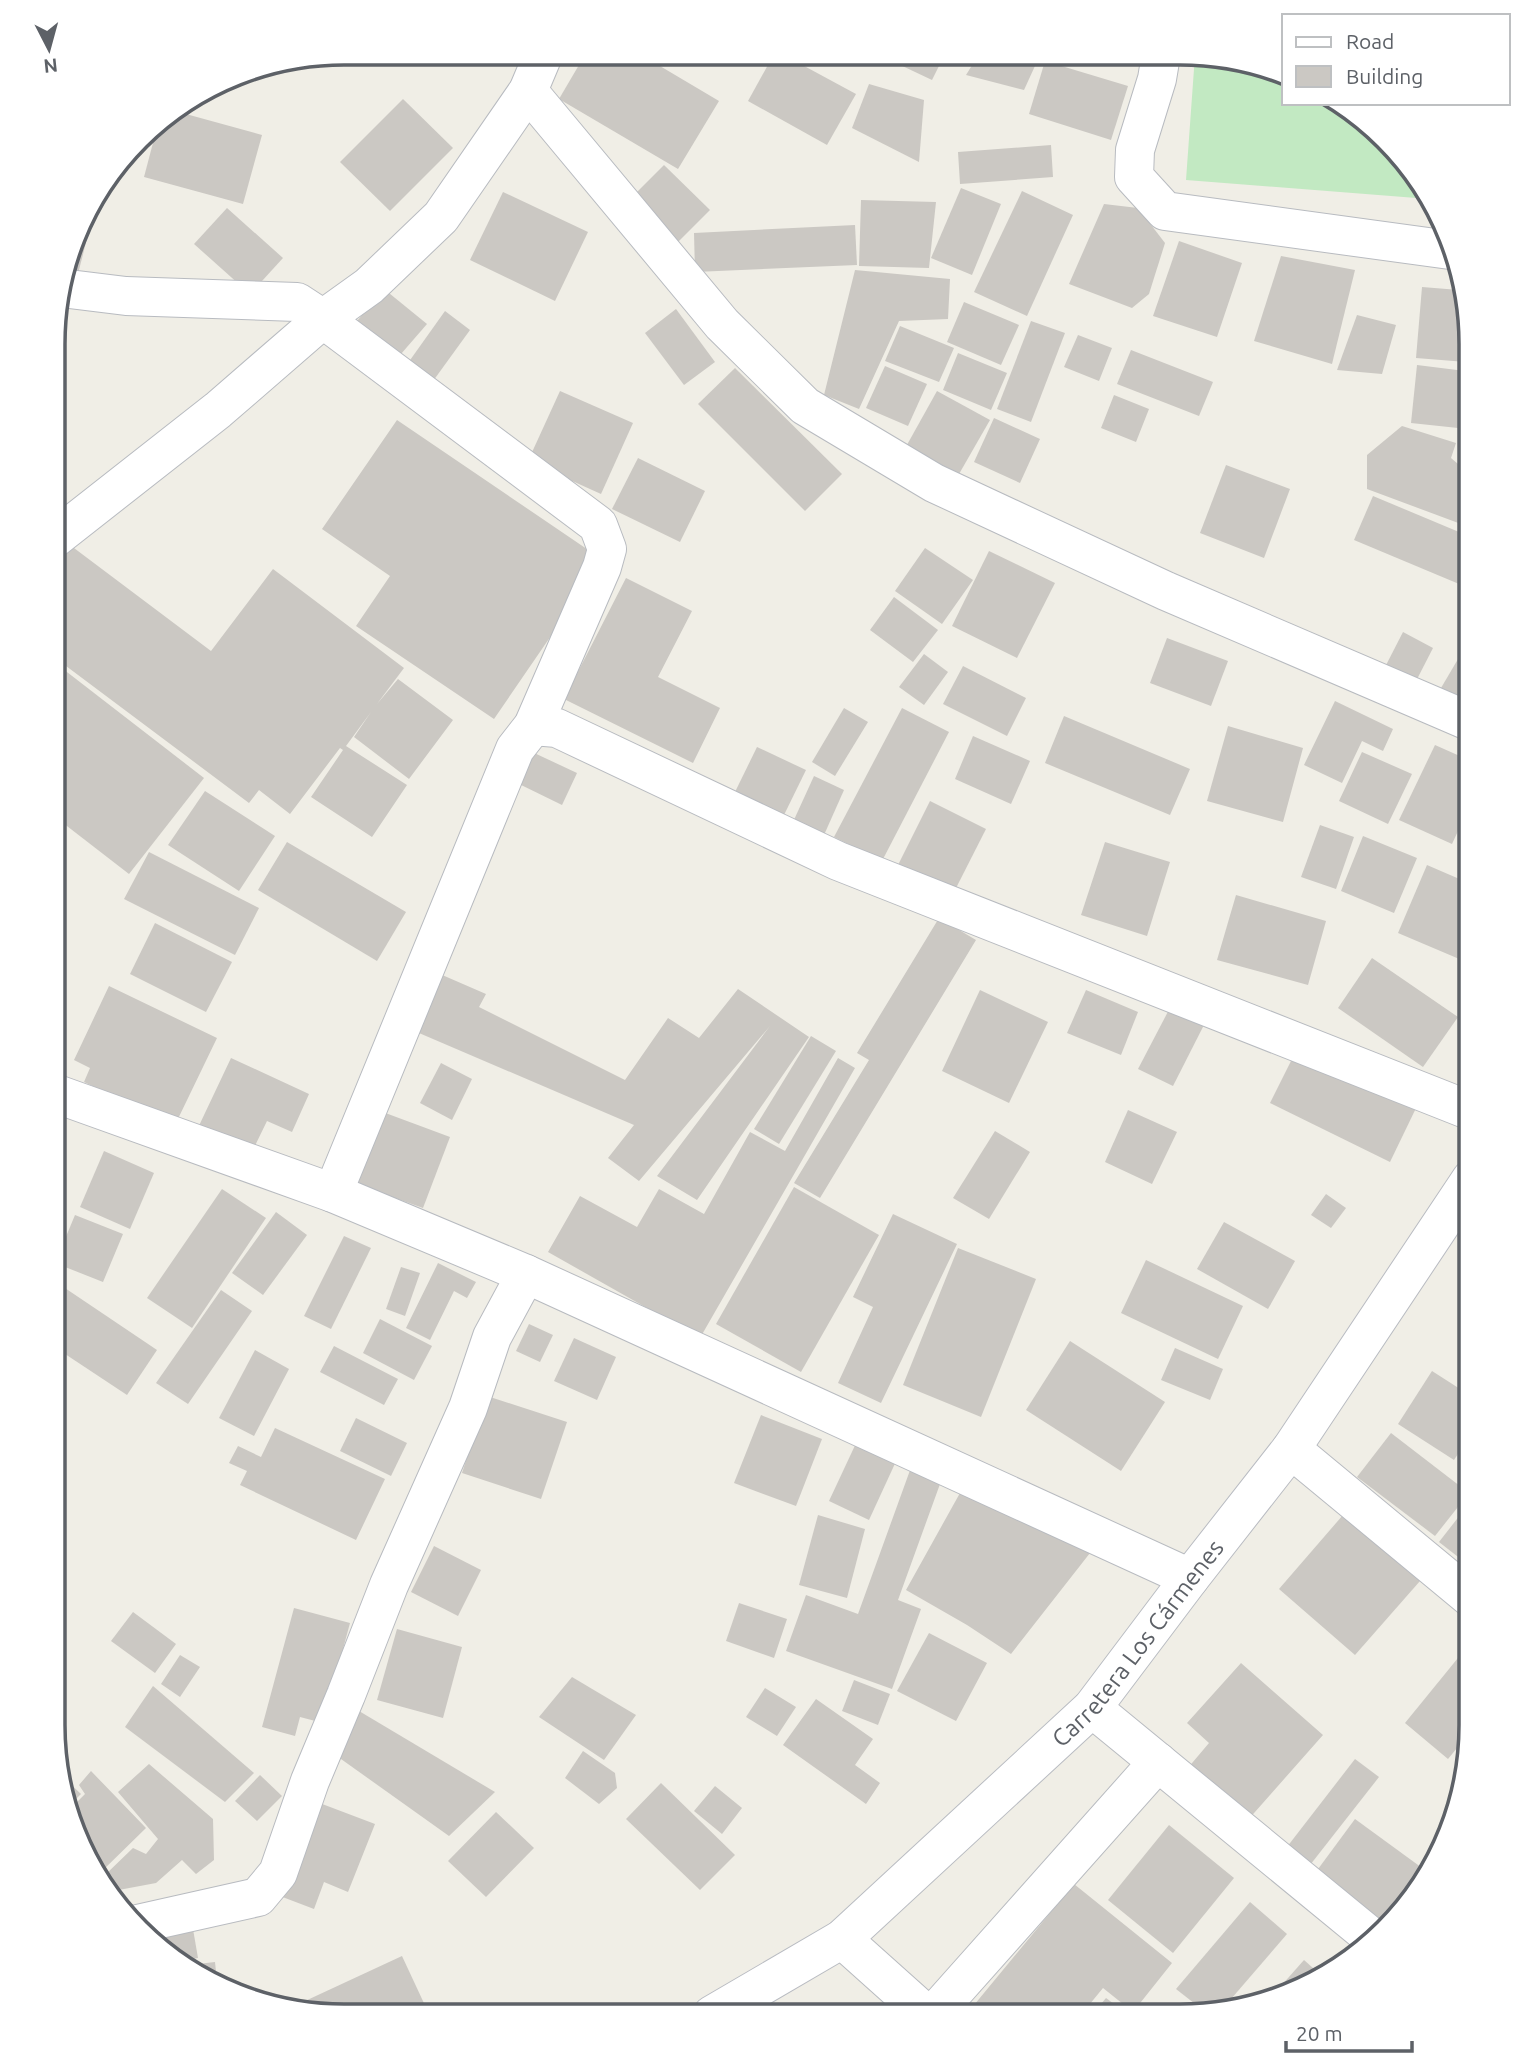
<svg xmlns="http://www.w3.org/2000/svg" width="1524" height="2069" font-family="Ubuntu,sans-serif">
<rect width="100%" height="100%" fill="#f0eee6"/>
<path fill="#c2e9c2" d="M1195,55H1219L1284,73V103H1341L1357,112L1429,199L1186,180Z"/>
<g fill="#cbc8c3">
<path d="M586,53H638L719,101L678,169L559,99Z"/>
<path d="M774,54H782L856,94L827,145L748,101Z"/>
<path d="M877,54H945L932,80Z"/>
<path d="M979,54H984L1040,55L1024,90L966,75Z"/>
<path d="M1045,61L1128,86L1111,140L1029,114Z"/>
<path d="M869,84L924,100L919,162L852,128Z"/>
<path d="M403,99L453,148L390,211L340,162Z"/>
<path d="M175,111L262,135L243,204L144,177L159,120Z"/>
<path d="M1051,145L1053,177L960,184L958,152Z"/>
<path d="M664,165L710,210L672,248L626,203Z"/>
<path d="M100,187L78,274L67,271L91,198Z"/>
<path d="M961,188L1001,204L972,275L931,258Z"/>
<path d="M1022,191L1073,215L1027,316L974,292Z"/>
<path d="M503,192L588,232L555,301L470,260Z"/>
<path d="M861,200L936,202L929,268L859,266Z"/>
<path d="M1104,204L1138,208L1165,243L1149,294L1132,308L1069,284Z"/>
<path d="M227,208L283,258L250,294L194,244Z"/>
<path d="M855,225L857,265L695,272L694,233Z"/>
<path d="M1179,241L1242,263L1217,337L1153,316Z"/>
<path d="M1281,256L1355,270L1332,364L1254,341Z"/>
<path d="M855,270L950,279L948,319L899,321L859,409L824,395Z"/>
<path d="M1422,287L1459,290L1469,332L1466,362L1416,358Z"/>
<path d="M384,289L427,324L394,362L352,327Z"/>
<path d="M964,302L1019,325L1001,365L947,342Z"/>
<path d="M676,309L715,362L684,385L645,333Z"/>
<path d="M445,311L470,330L428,388L403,370Z"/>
<path d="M1357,315L1396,325L1382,374L1337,370Z"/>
<path d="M1031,321L1065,333L1031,422L997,409Z"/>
<path d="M900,326L954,348L939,382L885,361Z"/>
<path d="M1078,335L1112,348L1099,381L1064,367Z"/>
<path d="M1131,350L1213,382L1199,416L1117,384Z"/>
<path d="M958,353L1007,373L991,410L943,390Z"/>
<path d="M1417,365L1465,371L1458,428L1411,423Z"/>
<path d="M885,366L927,384L908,426L866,408Z"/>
<path d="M735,368L842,474L805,511L698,404Z"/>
<path d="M560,391L633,423L601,494L528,461Z"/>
<path d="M937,391L990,420L955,481L903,452Z"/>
<path d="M1470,391H1471V410L1467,409Z"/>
<path d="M1114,395L1149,409L1136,442L1101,428Z"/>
<path d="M994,418L1040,439L1020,483L974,462Z"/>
<path d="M397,420L603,560L494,719L356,626L390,576L322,529Z"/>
<path d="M1402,426L1456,443L1451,458L1471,475V513L1461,524L1367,489V455Z"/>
<path d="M1471,439V463L1462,455Z"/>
<path d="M638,458L705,491L680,542L612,509Z"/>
<path d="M1226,465L1290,489L1264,558L1200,533Z"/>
<path d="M1373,496L1471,537V589L1354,540Z"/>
<path d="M58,536L211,651L273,569L404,668L377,704L398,679L453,720L409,779L354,737L371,712L346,746L407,785L372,837L311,797L343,750L340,748L290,814L259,790L249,803L54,657L55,541Z"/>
<path d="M925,548L973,580L942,624L895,591Z"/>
<path d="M989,551L1055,583L1017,658L952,626Z"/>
<path d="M626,578L692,611L658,677L720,708L693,763L564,699Z"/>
<path d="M894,597L938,630L913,662L870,630Z"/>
<path d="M1403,632L1433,648L1413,687L1383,671Z"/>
<path d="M1167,638L1228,661L1211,706L1150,683Z"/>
<path d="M924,654L948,672L924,705L899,687Z"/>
<path d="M1461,654L1471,660V706L1441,688Z"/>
<path d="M54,662L204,778L129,874L54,816Z"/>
<path d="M963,666L1026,698L1007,736L943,704Z"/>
<path d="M1335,701L1393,729L1383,751L1362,741L1342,783L1304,765Z"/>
<path d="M844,708L868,722L835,776L812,762Z"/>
<path d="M902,708L949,732L882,861L834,837Z"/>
<path d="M1064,716L1190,769L1170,815L1045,763Z"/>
<path d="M1228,726L1303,748L1283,822L1207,801Z"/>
<path d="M973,736L1030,761L1011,804L955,779Z"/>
<path d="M1435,745L1471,761V803L1452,844L1399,820Z"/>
<path d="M757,747L806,770L784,815L735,792Z"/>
<path d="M530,751L577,773L562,805L515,782Z"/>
<path d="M1362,752L1412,774L1388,824L1339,801Z"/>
<path d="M814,776L844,790L824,835L793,822Z"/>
<path d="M205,791L275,836L239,891L168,845Z"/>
<path d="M930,801L986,829L954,892L898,865Z"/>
<path d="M1320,825L1354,837L1336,889L1301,877Z"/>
<path d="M1363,836L1417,858L1394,913L1341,891Z"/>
<path d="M287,842L406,912L377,961L258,890Z"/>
<path d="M1105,842L1170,862L1147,936L1081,915Z"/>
<path d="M149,852L259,908L235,955L124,899Z"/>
<path d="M1427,865L1471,884V964L1398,933Z"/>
<path d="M1236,895L1326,921L1308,985L1217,960Z"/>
<path d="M939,918L976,940L820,1198L794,1183L869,1060L857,1053Z"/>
<path d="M155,923L232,962L206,1012L130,974Z"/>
<path d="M1372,958L1458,1017L1423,1067L1338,1008Z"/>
<path d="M433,971L486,994L479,1007L625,1080L668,1018L699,1038L738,989L809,1037L697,1200L657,1176L770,1026L639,1181L608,1158L634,1125L405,1027Z"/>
<path d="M109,986L217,1038L175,1125L84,1082L90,1068L74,1060Z"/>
<path d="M980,990L1048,1022L1009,1103L942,1071Z"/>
<path d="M1086,990L1138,1012L1121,1055L1067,1033Z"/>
<path d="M1173,1002L1207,1019L1173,1086L1138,1069Z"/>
<path d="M811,1036L836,1051L779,1144L754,1129Z"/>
<path d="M1299,1045L1418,1104L1390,1162L1270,1103Z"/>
<path d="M231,1058L309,1094L292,1132L267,1121L250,1156L196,1132Z"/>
<path d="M838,1058L855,1068L700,1338L548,1252L580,1196L637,1227L659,1189L704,1214L750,1132L785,1151Z"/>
<path d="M441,1063L472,1079L452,1120L420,1103Z"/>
<path d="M372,1108L450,1137L423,1208L345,1180Z"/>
<path d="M1128,1110L1177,1132L1152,1184L1105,1162Z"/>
<path d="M995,1131L1030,1152L989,1219L953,1198Z"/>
<path d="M104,1151L154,1173L130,1229L80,1207Z"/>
<path d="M794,1187L879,1235L801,1372L716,1324Z"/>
<path d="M222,1189L266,1218L192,1328L147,1298Z"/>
<path d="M1326,1194L1346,1208L1331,1228L1311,1215Z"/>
<path d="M276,1212L307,1235L263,1295L232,1273Z"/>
<path d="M893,1214L957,1244L881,1403L838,1383L873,1307L853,1297Z"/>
<path d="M75,1215L123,1234L103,1282L55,1263Z"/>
<path d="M1224,1222L1295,1261L1268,1309L1197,1269Z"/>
<path d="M344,1236L371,1248L331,1329L304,1316Z"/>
<path d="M958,1248L1036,1279L981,1417L903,1385Z"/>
<path d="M1146,1260L1243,1306L1218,1359L1121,1313Z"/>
<path d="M438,1263L476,1282L467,1298L454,1291L430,1340L406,1328Z"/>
<path d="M401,1267L420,1273L405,1316L386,1309Z"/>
<path d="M53,1280L157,1350L127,1395L53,1346Z"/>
<path d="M221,1290L252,1311L188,1404L156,1383Z"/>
<path d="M380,1319L432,1346L414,1380L363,1353Z"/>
<path d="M529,1324L553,1335L540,1362L516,1351Z"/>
<path d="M574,1338L616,1357L597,1400L554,1381Z"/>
<path d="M1070,1341L1165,1402L1121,1471L1026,1410Z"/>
<path d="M334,1346L398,1379L384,1405L320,1372Z"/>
<path d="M1175,1348L1223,1369L1210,1400L1161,1380Z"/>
<path d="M255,1350L289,1369L254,1436L219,1418Z"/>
<path d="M1471,1359V1383L1459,1374Z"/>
<path d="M1432,1371L1471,1396V1434L1454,1460L1398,1424Z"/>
<path d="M53,1382L64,1392L53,1404Z"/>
<path d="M487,1396L567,1422L541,1499L462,1473Z"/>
<path d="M761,1415L822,1439L796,1506L734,1483Z"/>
<path d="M356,1418L407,1443L391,1476L340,1451Z"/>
<path d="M275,1428L385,1479L356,1540L240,1485L247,1471L229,1463L238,1446L261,1457Z"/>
<path d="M1391,1433L1469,1493L1435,1536L1357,1477Z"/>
<path d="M858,1439L898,1457L869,1520L829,1501Z"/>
<path d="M913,1462L944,1473L898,1600L921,1609L892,1689L786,1651L806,1595L858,1614Z"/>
<path d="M965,1484L1090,1553L1011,1654L967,1625L906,1590Z"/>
<path d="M1471,1501V1567L1439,1542Z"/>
<path d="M818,1515L865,1529L847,1598L799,1585Z"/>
<path d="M1343,1515L1420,1581L1355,1655L1279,1589Z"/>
<path d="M434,1546L481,1570L458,1616L411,1592Z"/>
<path d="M739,1603L787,1619L774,1658L726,1641Z"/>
<path d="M294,1608L350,1623L323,1723L300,1717L295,1736L262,1727Z"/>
<path d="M133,1612L176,1644L155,1673L111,1641Z"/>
<path d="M397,1629L462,1647L443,1718L377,1700Z"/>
<path d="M929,1633L987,1663L956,1721L897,1691Z"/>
<path d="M1471,1642V1731L1448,1759L1405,1723Z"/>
<path d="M180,1655L200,1667L180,1697L161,1684Z"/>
<path d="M1241,1663L1323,1735L1247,1821L1187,1769L1209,1743L1187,1723Z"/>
<path d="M572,1677L636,1715L604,1760L539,1717Z"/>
<path d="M854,1680L890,1694L878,1725L842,1711Z"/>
<path d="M153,1686L254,1773L225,1802L125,1727Z"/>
<path d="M765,1688L796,1707L777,1736L746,1717Z"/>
<path d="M816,1699L873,1739L855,1765L880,1783L866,1804L783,1745Z"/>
<path d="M359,1711L495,1792L449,1836L334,1754Z"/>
<path d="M583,1751L615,1773L617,1788L599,1804L565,1778Z"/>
<path d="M1355,1759L1379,1777L1303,1874L1280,1856Z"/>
<path d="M149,1764L213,1819L214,1860L196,1874L182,1860L156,1883L108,1892L105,1875L133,1848L146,1854L158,1839L118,1792Z"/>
<path d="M91,1771L146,1828L100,1873L83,1854L72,1807L85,1794L79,1785Z"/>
<path d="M260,1775L282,1796L257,1821L235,1801Z"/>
<path d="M65,1779L81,1794L71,1804L70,1802Z"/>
<path d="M661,1783L735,1855L700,1890L626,1819Z"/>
<path d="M715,1786L742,1808L722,1834L694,1811Z"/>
<path d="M309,1799L375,1824L348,1892L324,1882L314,1909L272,1893Z"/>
<path d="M496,1812L534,1848L486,1897L448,1861Z"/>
<path d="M1355,1819L1429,1873L1422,1887L1379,1937L1307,1884Z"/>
<path d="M1169,1825L1234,1878L1173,1953L1108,1900Z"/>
<path d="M1074,1884L1172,1963L1133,2012L1103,1988L1080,2016H965Z"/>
<path d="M1250,1902L1287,1934L1225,2006L1204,2011L1176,1989Z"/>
<path d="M193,1929L198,1958L175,1962L146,1936Z"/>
<path d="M402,1956L429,2014H306L290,2008Z"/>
<path d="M1304,1960L1323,1977L1309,1986L1273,1995Z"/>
<path d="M215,1962L217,1981L180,1966Z"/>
<path d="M1106,1998L1130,2016H1091Z"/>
<path d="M804,2004L816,2015H793Z"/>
</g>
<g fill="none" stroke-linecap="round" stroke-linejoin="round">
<defs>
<g id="minor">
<path d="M1161,55L1157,79L1135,150L1134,177L1165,211L1450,250"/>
<path d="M528,91L722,324L805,406L934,483L1166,591L1471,722"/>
<path d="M61,288L126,296L297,302L323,319L598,525L607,549L602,567L533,726L515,749L333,1193"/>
<path d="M55,538L218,410L323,319L369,286L441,217L528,91L544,53"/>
<path d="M533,726L557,728L838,861L1471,1111"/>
<path d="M54,1093L333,1193L526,1274L1190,1578"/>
<path d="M1291,1449L1471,1598"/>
<path d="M1092,1708L1376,1941"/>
<path d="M133,1925L258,1897L278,1873L310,1781L346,1695L389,1585L468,1408L492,1337L526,1274"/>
<path d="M842,1939L928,2016"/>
<path d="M932,2016L1158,1762"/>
</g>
<g id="secondary">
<path id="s1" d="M712,2015L842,1939L1092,1708L1190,1578L1291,1449L1471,1179"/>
</g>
</defs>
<use href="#minor" stroke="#b8bbc0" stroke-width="40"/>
<use href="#secondary" stroke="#b9bcc2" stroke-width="40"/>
<use href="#minor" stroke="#fff" stroke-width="38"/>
<use href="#secondary" stroke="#fff" stroke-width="38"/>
</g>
<g text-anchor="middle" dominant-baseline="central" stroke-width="7" stroke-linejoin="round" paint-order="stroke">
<g font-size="24" fill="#5d6167" stroke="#fff">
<text stroke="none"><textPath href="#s1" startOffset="570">Carretera Los Cármenes</textPath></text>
</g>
</g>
<path d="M0 0H1524V2069H0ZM344 65H1180A279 279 0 0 1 1459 344V1725A279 279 0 0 1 1180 2004H344A279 279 0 0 1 65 1725V344A279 279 0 0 1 344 65Z" fill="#fff" fill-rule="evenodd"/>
<path fill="none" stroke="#5d6167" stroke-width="3.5" d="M344 65H1180A279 279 0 0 1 1459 344V1725A279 279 0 0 1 1180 2004H344A279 279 0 0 1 65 1725V344A279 279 0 0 1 344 65Z"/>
<rect x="1282" y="14" width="228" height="91" fill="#ffffff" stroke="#bec0c2" stroke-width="2"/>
<rect x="1296" y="37" width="35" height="10" fill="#ffffff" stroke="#bec0c2" stroke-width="2"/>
<text x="1346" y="49" font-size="21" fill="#5d6167">Road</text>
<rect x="1296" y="66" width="35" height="21" fill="#cbc8c3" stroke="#bec0c2" stroke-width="2"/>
<text x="1346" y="84" font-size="21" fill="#5d6167">Building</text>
<g transform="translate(49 49) rotate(174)" stroke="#ffffff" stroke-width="5" paint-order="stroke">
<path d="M0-5L12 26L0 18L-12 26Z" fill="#5d6167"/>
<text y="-10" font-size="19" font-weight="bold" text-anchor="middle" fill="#5d6167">N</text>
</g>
<path d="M1286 2041v10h126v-10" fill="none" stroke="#5d6167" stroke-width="3.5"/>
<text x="1296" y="2041" font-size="21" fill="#5d6167" stroke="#ffffff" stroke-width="5" paint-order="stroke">20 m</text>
</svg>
